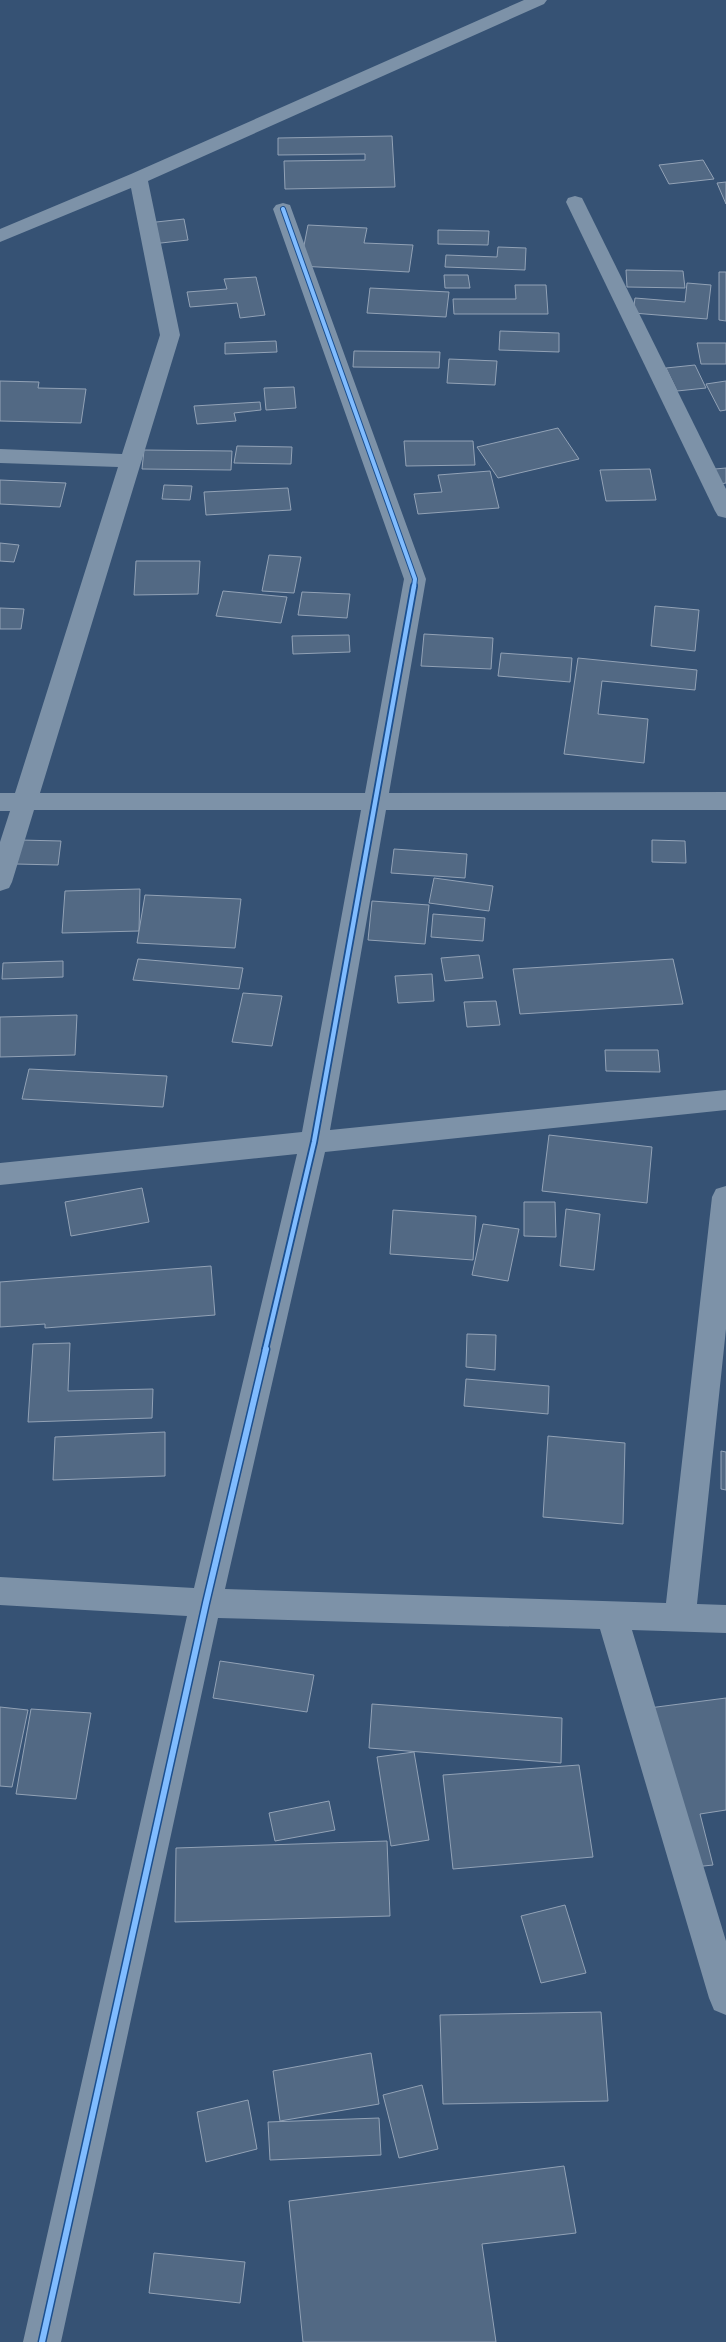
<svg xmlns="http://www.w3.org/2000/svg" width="726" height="2342" font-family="Commissioner,sans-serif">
<rect width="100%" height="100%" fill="#365274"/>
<g fill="#526984" stroke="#92a2b6">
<path d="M392,136L395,187L285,189L284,161L365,160V154L278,155V138Z"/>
<path d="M703,160L714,179L669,184L659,165Z"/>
<path d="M726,182V204L717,183Z"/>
<path d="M184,219L188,240L152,244L147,223Z"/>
<path d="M308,225L367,228L364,243L413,245L409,272L300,266Z"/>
<path d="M438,230L489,231L488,245L438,244Z"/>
<path d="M498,247L526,248L525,270L445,267L446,255L497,257Z"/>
<path d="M626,270L683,271L685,288L627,287Z"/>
<path d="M719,272H726V321L719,320Z"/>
<path d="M444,275H468L470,288H445Z"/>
<path d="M256,277L265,315L240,318L237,303L190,307L187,292L227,289L224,279Z"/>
<path d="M687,283L711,285L707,319L633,313L635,298L685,302Z"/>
<path d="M515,285H546L548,314H454L453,299H516Z"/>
<path d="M370,288L449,292L446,317L367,313Z"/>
<path d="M500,331L559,333V352L499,350Z"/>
<path d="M276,341L277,352L225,354V343Z"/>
<path d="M697,343H726V364H701Z"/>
<path d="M354,351L440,352L439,368L353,367Z"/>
<path d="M449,359L497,361L495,385L447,383Z"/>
<path d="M695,365L706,388L677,391L666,368Z"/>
<path d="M0,381L39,382L38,388L86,389L81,423L0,421Z"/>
<path d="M726,381V410L720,411L706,384Z"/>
<path d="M294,387L296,408L266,410L264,388Z"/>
<path d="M260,402L261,410L234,413L236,421L197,424L194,406Z"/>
<path d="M558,428L579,459L498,478L477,447Z"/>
<path d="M404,441H473L475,465L406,466Z"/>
<path d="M237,446L292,447L291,464L234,463Z"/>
<path d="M144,450L232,451L231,470L142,469Z"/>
<path d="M726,468V483L720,484L715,469Z"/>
<path d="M650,469L656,500L606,501L600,470Z"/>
<path d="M490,471L499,508L418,514L414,494L442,492L438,475Z"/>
<path d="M0,480L66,483L60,507L0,504Z"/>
<path d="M164,485L192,486L190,500L162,499Z"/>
<path d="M288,488L291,510L206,515L204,492Z"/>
<path d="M0,543L19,545L14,562L0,561Z"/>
<path d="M269,555L301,557L294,593L262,591Z"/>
<path d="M136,561H200L198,594L134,595Z"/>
<path d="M223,591L287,597L281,623L216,616Z"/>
<path d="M302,592L350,594L347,618L298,615Z"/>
<path d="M655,606L699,610L695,651L651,646Z"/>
<path d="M0,608L24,609L21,629H0Z"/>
<path d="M424,634L493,638L491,669L421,666Z"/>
<path d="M349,635L350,652L293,654L292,636Z"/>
<path d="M501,653L572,658L570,682L498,676Z"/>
<path d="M578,658L697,670L695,690L602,681L598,714L648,719L644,763L564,754Z"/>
<path d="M20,840L61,841L58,865L16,864Z"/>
<path d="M652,840L685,841L686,863L652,862Z"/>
<path d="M394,849L467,854L465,878L391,873Z"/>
<path d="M434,878L493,886L489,911L429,903Z"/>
<path d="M140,889L139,931L62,933L65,891Z"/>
<path d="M145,895L241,899L235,948L137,943Z"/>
<path d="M372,901L429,905L425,944L368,940Z"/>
<path d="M433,914L485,918L483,941L431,937Z"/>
<path d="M479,955L483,978L445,981L441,958Z"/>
<path d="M138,959L243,968L239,989L133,980Z"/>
<path d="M673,959L683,1004L520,1014L513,969Z"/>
<path d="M63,961V977L2,979L3,963Z"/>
<path d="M432,974L434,1001L398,1003L395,976Z"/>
<path d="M243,993L282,996L272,1046L232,1042Z"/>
<path d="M496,1001L500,1025L467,1027L464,1002Z"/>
<path d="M77,1015L75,1055L0,1057V1017Z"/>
<path d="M605,1050H658L660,1072L606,1071Z"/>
<path d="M29,1069L167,1076L163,1107L22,1099Z"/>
<path d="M549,1135L652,1147L647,1203L542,1191Z"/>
<path d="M142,1188L149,1222L71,1236L65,1202Z"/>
<path d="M524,1202H555L556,1237L524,1236Z"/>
<path d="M566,1209L600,1214L594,1270L560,1266Z"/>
<path d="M393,1210L476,1216L473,1260L390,1254Z"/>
<path d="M483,1224L519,1229L508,1281L472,1275Z"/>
<path d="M211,1266L215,1315L45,1328V1324L0,1327V1282Z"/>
<path d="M467,1334L496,1335L495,1370L466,1367Z"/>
<path d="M70,1343L68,1391L153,1389L152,1418L28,1422L33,1344Z"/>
<path d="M466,1379L549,1386L548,1414L464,1406Z"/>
<path d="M165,1432V1476L53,1480L55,1437Z"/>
<path d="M548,1436L625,1443L623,1524L543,1517Z"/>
<path d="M721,1451L726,1452V1490L721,1489Z"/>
<path d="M220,1661L314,1675L307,1712L213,1698Z"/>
<path d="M726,1698V1810L700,1814L713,1865L685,1868L649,1708Z"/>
<path d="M372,1704L562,1718L561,1763L369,1748Z"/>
<path d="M0,1707L28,1710L12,1787L0,1786Z"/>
<path d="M31,1709L91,1713L76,1799L16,1794Z"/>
<path d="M414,1752L429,1840L391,1846L377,1757Z"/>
<path d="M579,1765L593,1857L453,1869L443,1775Z"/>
<path d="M329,1801L335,1830L275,1841L269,1813Z"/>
<path d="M387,1841L390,1916L175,1922L176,1848Z"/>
<path d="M565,1905L586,1973L541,1983L521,1916Z"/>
<path d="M601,2012L608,2101L443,2104L440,2015Z"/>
<path d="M371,2053L379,2104L280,2121L273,2071Z"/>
<path d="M422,2085L438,2149L399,2158L383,2095Z"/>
<path d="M248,2100L257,2149L206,2162L197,2112Z"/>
<path d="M379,2118L381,2155L270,2160L268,2122Z"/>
<path d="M564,2166L576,2233L482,2244L496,2342H303L289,2201Z"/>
<path d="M154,2253L245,2262L240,2303L149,2293Z"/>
</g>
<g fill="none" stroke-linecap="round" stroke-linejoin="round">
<g fill="#7d92a8" fill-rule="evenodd">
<path d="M524,0H547L544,4L148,181L180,335L40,793H365L404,579L273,209L276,205L283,203L290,205L426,579L389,793L726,792V810H386L330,1130L726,1090V1110L325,1152L225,1589L666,1603L712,1197L716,1189L726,1186V1329L697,1604L726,1605V1633L632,1630L726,1941V2015L714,2010L709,1998L600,1629L218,1618L61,2342H23L187,1616L0,1605V1577L194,1588L297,1154L0,1185V1163L302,1132L361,810H34L12,882L9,888L0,891V842L10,811H0V793H15L118,467L0,463V449L122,454L160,335L131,188L0,242V229L131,174Z"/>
<path d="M575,196L582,198L584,202L726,489V518L718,516L715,511L566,202L568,198Z"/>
</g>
<defs>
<path id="cycleway-far2" d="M283,209L415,579L414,587"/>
<path id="cycleway-far1" d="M265,1350L314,1142L414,586"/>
<path id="cycleway" d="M42,2342L206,1603L266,1349"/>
</defs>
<use href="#cycleway-far2" stroke="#1b4f8f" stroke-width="6"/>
<use href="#cycleway-far1" stroke="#1b4f8f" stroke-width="8"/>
<use href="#cycleway" stroke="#1b4f8f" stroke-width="9"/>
<use href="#cycleway-far2" stroke="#80bcff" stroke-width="4"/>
<use href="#cycleway-far1" stroke="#80bcff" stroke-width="4.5"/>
<use href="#cycleway" stroke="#80bcff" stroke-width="6"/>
</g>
</svg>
